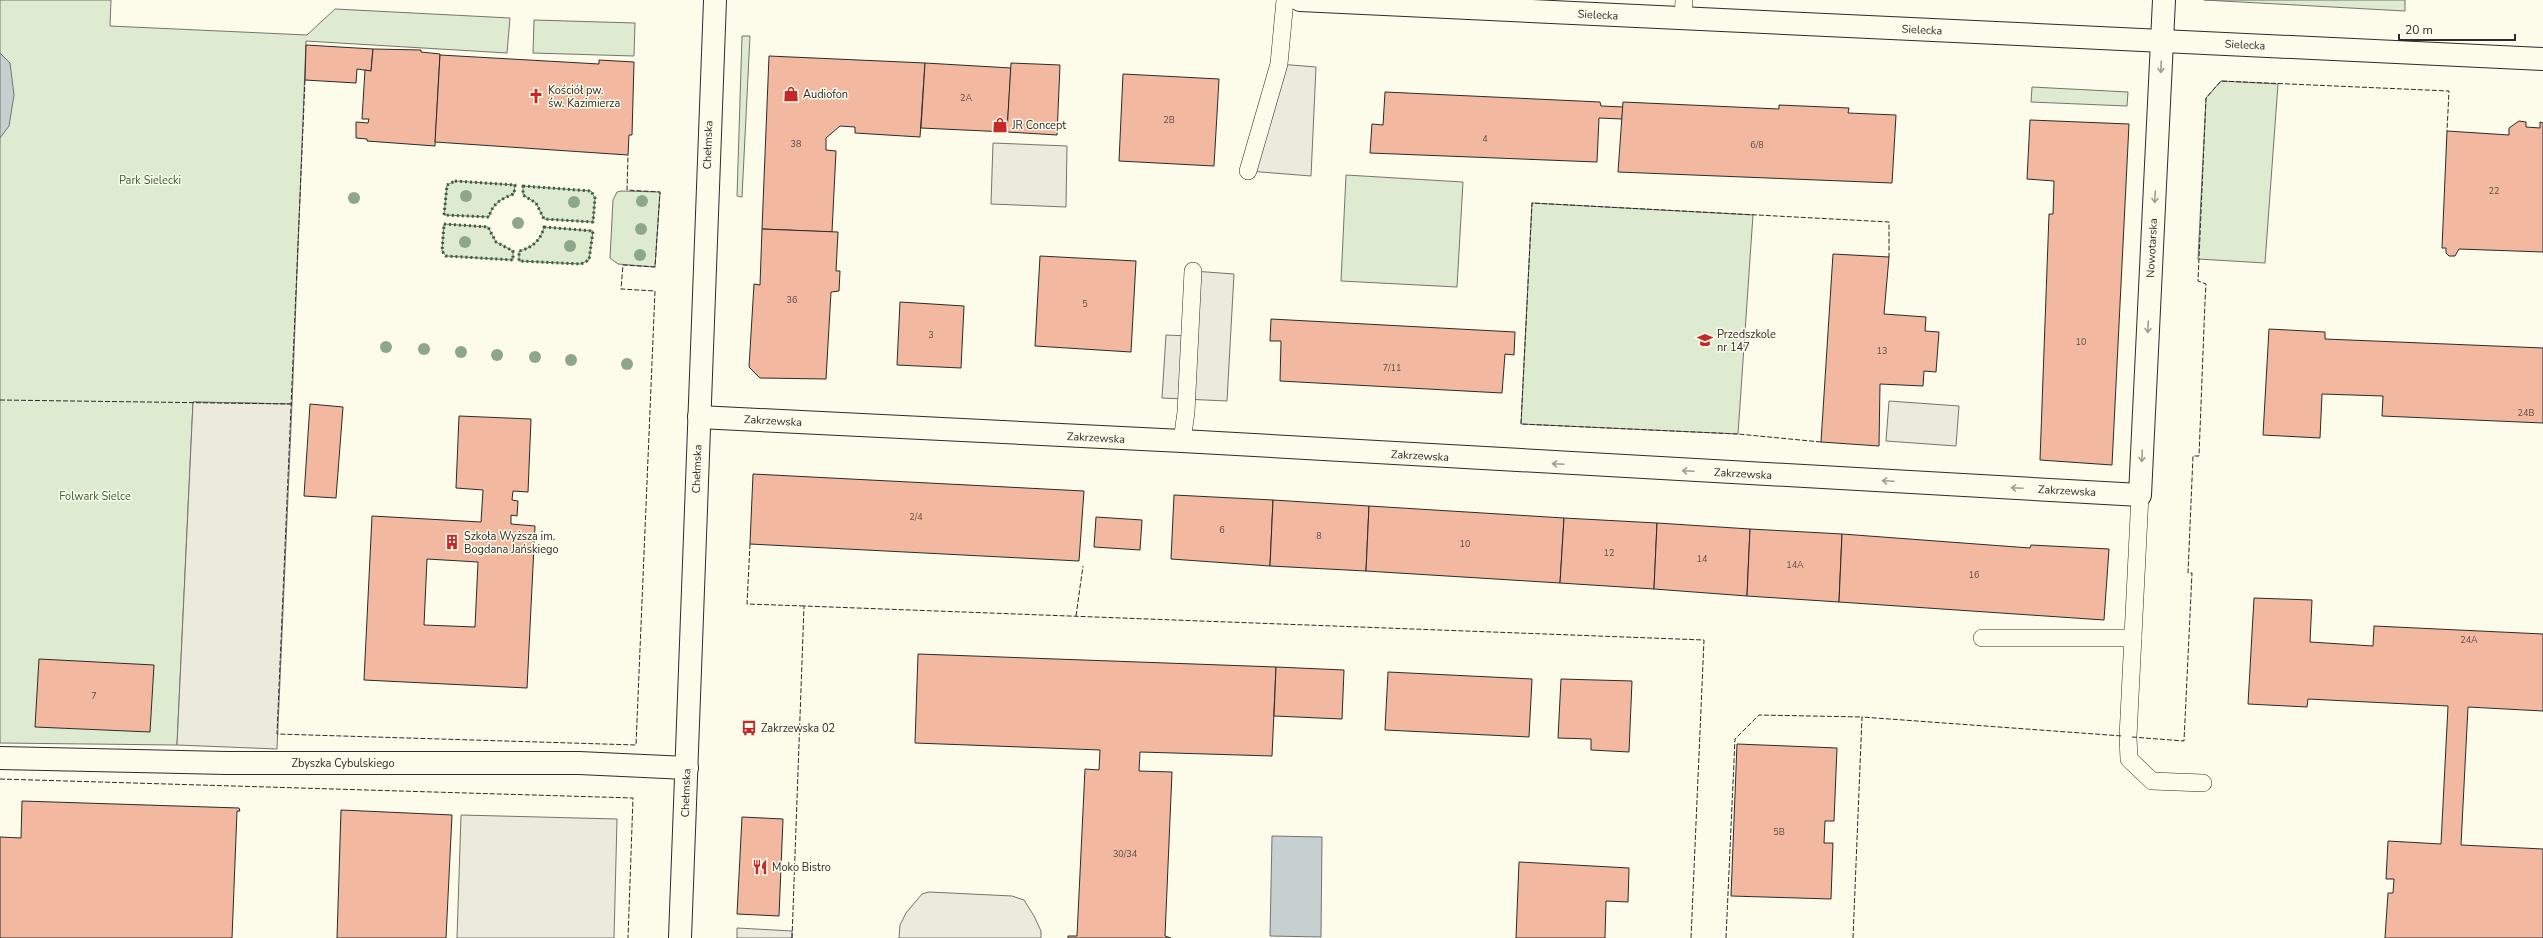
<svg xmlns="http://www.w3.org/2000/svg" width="2543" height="938" font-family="'Nunito Sans',sans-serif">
<rect width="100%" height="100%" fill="#fdfbea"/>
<g fill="#deebd1" stroke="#74746e">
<path d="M0,0H111L110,26L307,35L335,9L510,18L507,53L306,41L292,404L193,402L177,745L0,743Z"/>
<path d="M2204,0H2405V11Z"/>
<path d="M534,20L635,23L634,56L533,53Z"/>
<path d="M742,36H750L742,197L737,196Z"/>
<path d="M2221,81L2278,84L2265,263L2198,259L2206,98Z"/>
<path d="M2032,87L2128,92L2127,106L2031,102Z"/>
<path d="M1346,175L1463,182L1457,287L1341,281Z"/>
<path d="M455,181L515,185L514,194C502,198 492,204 489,217L444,215L447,185Z"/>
<path d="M523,186L591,191L595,198L593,222L544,219L536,203L523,195Z"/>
<path d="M621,191L660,192L655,267L618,264L610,258L613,200L617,192Z"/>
<path d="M1532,203L1753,215L1738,434L1521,424Z"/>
<path d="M444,224L488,227L496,242L513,251V260L446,256L442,251Z"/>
<path d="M544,227L593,231L589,260L581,264L519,261V251C532,248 541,240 544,227Z"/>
</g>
<g fill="#eceadb" stroke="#74746e">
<path d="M1279,64L1316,67L1311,176L1248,171Z"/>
<path d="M993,143L1067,146L1066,207L991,204Z"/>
<path d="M1193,271L1234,274L1227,401L1162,398L1166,335L1189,336Z"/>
<path d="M1889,401L1959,406L1956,446L1886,441Z"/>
<path d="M193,402L292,404L277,749L177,745Z"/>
<path d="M461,815L617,819L614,938H457Z"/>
<path d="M929,892L1012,896L1024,900L1034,916L1041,931V938H899L900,925L906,913L922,894Z"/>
<path d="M737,928L792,931V938H737Z"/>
</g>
<g fill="#c7d0d0" stroke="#74746e">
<path d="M0,53L10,63L14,95L9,126L0,138Z"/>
<path d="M1272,836L1322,837L1321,937L1270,936Z"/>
</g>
<g fill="#f2b8a0" stroke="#2b2b2b" fill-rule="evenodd">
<path d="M306,45L373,49L371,71L357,69L356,83L305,80Z"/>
<path d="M373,49L421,50V52L440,54L435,146L367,141V139L356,138V122L368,123L369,119H362L365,70L371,71Z"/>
<path d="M440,55L599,64V60L634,62L632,135H629L628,155L435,142Z"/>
<path d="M769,56L925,63L920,137L855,133V127L840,126L826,138V150L836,151L832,232L762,229Z"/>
<path d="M925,63L1011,68L1007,132L921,128Z"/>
<path d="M1011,63L1060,65L1057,135L1007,132Z"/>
<path d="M1123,74L1219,79L1214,166L1119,161Z"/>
<path d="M1385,92L1600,102L1601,106L1623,107L1622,119L1599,118L1597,162L1370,153L1372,124L1383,125Z"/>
<path d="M1623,102L1779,109V105L1849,108L1848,113L1896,115L1892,183L1618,172Z"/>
<path d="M2030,120L2129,124L2112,465L2040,460L2049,214H2053L2054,181L2027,179Z"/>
<path d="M2519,121L2526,122V127L2540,128V122L2543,123V252L2459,249L2455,256H2449L2446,253V248H2442L2447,131L2509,135V128Z"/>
<path d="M762,229L838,232L836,271H840L839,291L831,292L826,379L760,378L749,367L754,284L760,285Z"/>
<path d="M1833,254L1889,257L1884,314L1926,317L1925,331L1939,332L1936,372L1924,371L1923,386L1880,384L1879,446L1821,442Z"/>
<path d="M1040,256L1136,261L1131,352L1035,346Z"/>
<path d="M900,302L964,306L961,368L897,365Z"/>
<path d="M1271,319L1515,332L1514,355L1505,354L1502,393L1280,381L1281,341H1270Z"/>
<path d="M2269,329L2325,332V339L2543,348V423L2382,416L2383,396L2322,394L2320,438L2263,435Z"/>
<path d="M310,404L343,407L336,498L304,496Z"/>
<path d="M459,416L531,419L528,492L513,491L512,500L518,501L517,516L511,515V524L535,526L527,688L364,680L372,516L481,522L483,490L456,488ZM427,559L478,562L475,627L424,625Z"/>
<path d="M753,474L1084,491L1079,561L750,544Z"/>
<path d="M1174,495L1273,500L1270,566L1171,559Z"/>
<path d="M1273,500L1369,506L1366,571L1270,566Z"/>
<path d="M1369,506L1564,518L1560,583L1366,571Z"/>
<path d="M1096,517L1142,520L1140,550L1094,547Z"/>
<path d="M1564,518L1657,523L1654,589L1560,583Z"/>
<path d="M1657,523L1750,529L1747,596L1654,589Z"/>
<path d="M1750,529L1842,534L1839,602L1747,596Z"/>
<path d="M1842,534L2030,548L2031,545L2109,549L2104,620L1839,602Z"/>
<path d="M2254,598L2312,600L2310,642L2373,646L2374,626L2543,634V711L2468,707L2461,845L2543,849V938H2385L2388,893H2393L2394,879H2386L2388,841L2441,844L2448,706L2308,699L2307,707L2248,704Z"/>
<path d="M918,654L1276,667L1272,756L1140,752L1139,771L1172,772L1165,936L1171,938H1068V936H1077L1085,769L1099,770L1100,750L915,743Z"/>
<path d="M39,659L154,665L150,732L35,727Z"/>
<path d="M1276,667L1344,670L1342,719L1274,716Z"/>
<path d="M1388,672L1532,679L1529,737L1385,730Z"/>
<path d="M1561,679L1632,681L1629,752L1591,750V739L1558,738Z"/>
<path d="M1737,744L1837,748L1834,821H1825L1824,843H1833L1831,899L1731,896Z"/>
<path d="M22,801L239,808L240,811H237L232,938H0V837L21,838Z"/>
<path d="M341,810L452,815L446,938H337Z"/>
<path d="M742,817L783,819L779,916L737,914Z"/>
<path d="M1519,862L1629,868L1628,902L1606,901L1605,938H1516Z"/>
</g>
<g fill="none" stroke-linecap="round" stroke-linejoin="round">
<defs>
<g id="lane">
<path d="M1683,20L1684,0"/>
<path d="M1248,171L1279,64L1285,0"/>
<path d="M1182,441L1186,412L1193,271"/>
<path d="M2140,495L2128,737L2129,759L2152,781L2203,783"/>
<path d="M1982,638H2133"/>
</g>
<g id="street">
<path d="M1300,0L2543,59"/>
<path d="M699,417L1182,441L2140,495L2164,0"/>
<path d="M0,758L227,763H579L687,768"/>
</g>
<path id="secondary" d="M680,938L715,0"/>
</defs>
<use href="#lane" stroke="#2b2b2b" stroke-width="18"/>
<use href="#street" stroke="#2b2b2b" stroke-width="24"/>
<use href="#secondary" stroke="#2b2b2b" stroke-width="24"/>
<use href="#lane" stroke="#fdfbea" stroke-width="17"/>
<use href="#street" stroke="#fdfbea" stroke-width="22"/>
<use href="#secondary" stroke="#fdfbea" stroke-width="22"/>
<g stroke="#34623c" stroke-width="3" stroke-dasharray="2 3" stroke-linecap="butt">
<path d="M455,181L515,185L514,194C502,198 492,204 489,217L444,215L447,185Z"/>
<path d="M523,186L591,191L595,198L593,222L544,219L536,203L523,195Z"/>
<path d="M444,224L488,227L496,242L513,251V260L446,256L442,251Z"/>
<path d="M544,227L593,231L589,260L581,264L519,261V251C532,248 541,240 544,227Z"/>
</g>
<g stroke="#2b2b2b" stroke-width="1" stroke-dasharray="5 2" stroke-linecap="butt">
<path d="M305,80L277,734L636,745L655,291L621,289L623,265L655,267L660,192L627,190L628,155"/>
<path d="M0,400L292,404"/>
<path d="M1821,442L1738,434L1521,424L1532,203L1889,222V257"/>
<path d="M750,544L747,604L804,606"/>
<path d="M1076,616L1083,566"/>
<path d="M2132,737L2184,741L2192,573H2188L2193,456H2199L2205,301L2206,284L2198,281L2206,98L2221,81L2449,91L2447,131"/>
<path d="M0,779L633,798L628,938"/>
<path d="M792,938L804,606L1704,640L1691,938"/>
<path d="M1726,938L1735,739L1759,715L1862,717"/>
<path d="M1853,938L1862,717L2122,736"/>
</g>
</g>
<g fill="#8ea78a">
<circle cx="466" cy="196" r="6"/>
<circle cx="354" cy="198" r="6"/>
<circle cx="642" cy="201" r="6"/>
<circle cx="574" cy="202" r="6"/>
<circle cx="518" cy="223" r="6"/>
<circle cx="641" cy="229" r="6"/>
<circle cx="465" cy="242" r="6"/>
<circle cx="570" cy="246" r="6"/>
<circle cx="640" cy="255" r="6"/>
<circle cx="386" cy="347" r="6"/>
<circle cx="424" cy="349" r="6"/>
<circle cx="461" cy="352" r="6"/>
<circle cx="497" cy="355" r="6"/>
<circle cx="535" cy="357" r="6"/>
<circle cx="571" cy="360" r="6"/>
<circle cx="627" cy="364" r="6"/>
</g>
<defs><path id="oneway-shaft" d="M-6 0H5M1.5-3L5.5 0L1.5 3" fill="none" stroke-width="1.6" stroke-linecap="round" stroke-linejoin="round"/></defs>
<g stroke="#9e9d94">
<use href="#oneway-shaft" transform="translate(2161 67) rotate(92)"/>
<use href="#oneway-shaft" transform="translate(2155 197) rotate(93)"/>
<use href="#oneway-shaft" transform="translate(2148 327) rotate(93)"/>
<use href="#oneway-shaft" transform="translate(2142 456) rotate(93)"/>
<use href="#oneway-shaft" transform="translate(1558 464) rotate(-177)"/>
<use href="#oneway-shaft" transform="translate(1688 471) rotate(-177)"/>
<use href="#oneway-shaft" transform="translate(1888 481) rotate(-177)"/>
<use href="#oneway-shaft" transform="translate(2017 488) rotate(-177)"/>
</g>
<defs>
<symbol id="shop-bare" viewBox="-9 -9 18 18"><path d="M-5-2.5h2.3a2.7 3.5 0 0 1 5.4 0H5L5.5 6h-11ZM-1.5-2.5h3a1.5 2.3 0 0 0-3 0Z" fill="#c62828" stroke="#fdfbea" stroke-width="2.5" paint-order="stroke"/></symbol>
<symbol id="church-bare" viewBox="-9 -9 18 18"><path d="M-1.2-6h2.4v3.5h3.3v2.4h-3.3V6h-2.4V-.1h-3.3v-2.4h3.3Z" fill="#c62828" stroke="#fdfbea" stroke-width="2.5" paint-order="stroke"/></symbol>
<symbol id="school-bare" viewBox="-9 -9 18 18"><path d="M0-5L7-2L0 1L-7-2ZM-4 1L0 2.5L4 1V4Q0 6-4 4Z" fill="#c62828" stroke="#fdfbea" stroke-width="2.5" paint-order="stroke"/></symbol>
<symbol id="building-bare" viewBox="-9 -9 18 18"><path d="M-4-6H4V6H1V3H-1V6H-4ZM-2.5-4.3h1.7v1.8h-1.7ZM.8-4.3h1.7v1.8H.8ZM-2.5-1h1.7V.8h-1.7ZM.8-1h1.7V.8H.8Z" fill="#c62828" stroke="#fdfbea" stroke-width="2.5" paint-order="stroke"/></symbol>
<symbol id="bus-bare" viewBox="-9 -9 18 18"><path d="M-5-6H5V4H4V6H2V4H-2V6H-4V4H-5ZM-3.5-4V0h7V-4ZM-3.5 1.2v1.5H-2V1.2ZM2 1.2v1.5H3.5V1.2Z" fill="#c62828" stroke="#fdfbea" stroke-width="2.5" paint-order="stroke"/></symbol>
<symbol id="restaurant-bare" viewBox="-9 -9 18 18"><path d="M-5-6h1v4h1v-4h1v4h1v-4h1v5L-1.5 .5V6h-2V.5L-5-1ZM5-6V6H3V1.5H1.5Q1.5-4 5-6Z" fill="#c62828" stroke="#fdfbea" stroke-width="2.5" paint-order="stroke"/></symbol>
</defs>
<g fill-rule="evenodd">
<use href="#shop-bare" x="780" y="83" width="22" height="22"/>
<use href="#church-bare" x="525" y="85" width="22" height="22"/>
<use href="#shop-bare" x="989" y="114" width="22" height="22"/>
<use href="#school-bare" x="1694" y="329" width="22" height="22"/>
<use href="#building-bare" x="441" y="531" width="22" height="22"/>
<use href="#bus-bare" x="738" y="717" width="22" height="22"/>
<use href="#restaurant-bare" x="749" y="856" width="22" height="22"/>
</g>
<g text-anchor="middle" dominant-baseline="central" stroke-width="3" stroke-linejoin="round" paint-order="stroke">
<g font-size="9" fill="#5d4e48">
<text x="966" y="98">2A</text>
<text x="1169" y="120">2B</text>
<text x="1485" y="139">4</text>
<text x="796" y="144">38</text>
<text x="1757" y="145">6/8</text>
<text x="2494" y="191">22</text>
<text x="792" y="300">36</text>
<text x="1085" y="304">5</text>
<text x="931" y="335">3</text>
<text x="2081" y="342">10</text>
<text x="1882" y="351">13</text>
<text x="1392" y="368">7/11</text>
<text x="2526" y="413">24B</text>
<text x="916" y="517">2/4</text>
<text x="1222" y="530">6</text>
<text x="1319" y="536">8</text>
<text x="1465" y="544">10</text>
<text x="1609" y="553">12</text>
<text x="1702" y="559">14</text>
<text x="1795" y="565">14A</text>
<text x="1974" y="575">16</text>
<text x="2469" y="640">24A</text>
<text x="94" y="696">7</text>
<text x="1779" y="832">5B</text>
<text x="1125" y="854">30/34</text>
</g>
<g font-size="11" fill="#2b2b2b" stroke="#fdfbea">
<text transform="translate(1598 15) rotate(3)">Sielecka</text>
<text transform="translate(1922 30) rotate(3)">Sielecka</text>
<text transform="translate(2245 45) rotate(3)">Sielecka</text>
<text transform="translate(708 145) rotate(-88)">Chełmska</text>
<text transform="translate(2152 248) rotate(-87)">Nowotarska</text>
<text transform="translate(773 421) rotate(3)">Zakrzewska</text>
<text transform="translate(1096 438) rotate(3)">Zakrzewska</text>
<text transform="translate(1420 456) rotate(3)">Zakrzewska</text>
<text transform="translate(697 469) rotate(-88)">Chełmska</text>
<text transform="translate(1743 474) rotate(3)">Zakrzewska</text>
<text transform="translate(2067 491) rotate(3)">Zakrzewska</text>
<text x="343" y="763">Zbyszka Cybulskiego</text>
<text transform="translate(686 793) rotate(-88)">Chełmska</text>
</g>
<g font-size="11" fill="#2b2b2b" stroke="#fdfbea" text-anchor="start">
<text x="548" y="90">Kościół pw.<tspan x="548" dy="13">św. Kazimierza</tspan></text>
<text x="803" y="94">Audiofon</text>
<text x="1012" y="125">JR Concept</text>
<text x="1717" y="334">Przedszkole<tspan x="1717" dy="13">nr 147</tspan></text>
<text x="464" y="536">Szkoła Wyższa im.<tspan x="464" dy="13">Bogdana Jańskiego</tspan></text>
<text x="761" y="728">Zakrzewska 02</text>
<text x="772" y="867">Moko Bistro</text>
</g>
<g font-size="11" fill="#34623c" stroke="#fdfbea">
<text x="150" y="180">Park Sielecki</text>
<text x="95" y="496">Folwark Sielce</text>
</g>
</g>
<path d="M2399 34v6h116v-6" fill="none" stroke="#2b2b2b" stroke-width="2"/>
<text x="2405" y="34" font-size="12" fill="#2b2b2b" stroke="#fdfbea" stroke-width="3" paint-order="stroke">20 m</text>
</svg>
